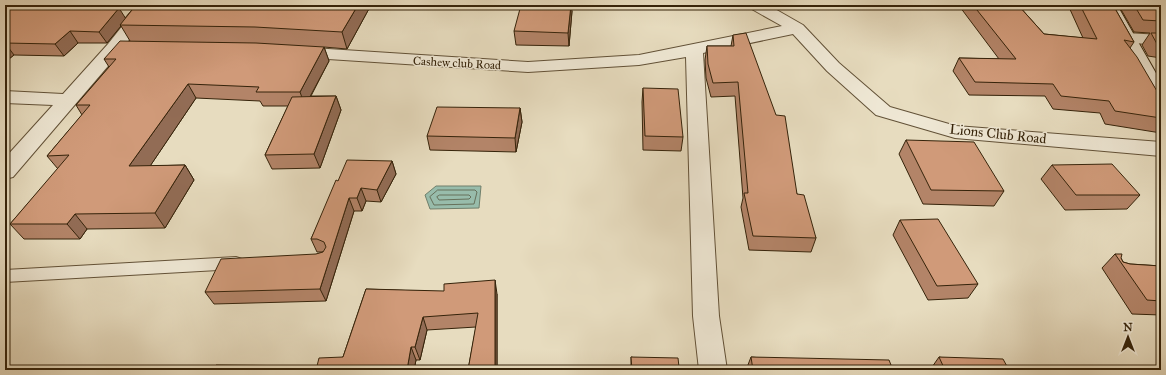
<svg xmlns="http://www.w3.org/2000/svg" width="1166" height="375" font-family="'IM FELL Great Primer',serif">
<rect width="100%" height="100%" fill="#e7dcbf"/>
<filter id="stains"><feTurbulence type="fractalNoise" baseFrequency=".005" numOctaves="4"/><feColorMatrix values="0 0 0 0 .2 0 0 0 0 .09 0 0 0 0 .02 0 0 0 .5 -.17"/></filter>
<radialGradient id="worn" r=".72"><stop offset=".6" stop-color="#630" stop-opacity="0"/><stop offset="1" stop-color="#630" stop-opacity=".3"/></radialGradient>
<path fill="#98bcab" stroke="#707f6b" d="M436,186H481L479,208L430,209L425,195Z"/>
<g fill="none" stroke-linecap="round" stroke-linejoin="round">
<g stroke="#66705a" stroke-width="1">
<path d="M438,190H475L477,192L474,204L434,205L430,197Z"/>
<path d="M440,195H469L471,197L469,199L439,200L437,197Z"/>
</g>
<defs>
<path id="lane" d="M236,257L242,259L244,263L242,267L236,269L5,282V270Z"/>
<g id="street">
<path d="M139,5H155L120,52L13,177L5,179V158L53,105L5,103V91L63,94L108,44Z"/>
<path d="M748,5H768L803,25L839,63L890,107L956,126L1161,142V156L955,138L876,115L827,71L793,34L703,53L719,316L727,370H699L693,316L686,57L639,65L528,72L297,57L291,56L288,52L291,48L297,47L528,62L639,55L782,26L750,8Z"/>
<path d="M1126,33L1161,35V45L1120,42L1118,38L1120,34Z"/>
</g>
<path id="secondary" d="M1101,5H1117L1161,82V105L1154,103L1152,99Z"/>
</defs>
<use href="#lane" stroke="#625137" stroke-width="2"/>
<use href="#street" stroke="#625137" stroke-width="2"/>
<use href="#secondary" stroke="#35230a" stroke-width="2"/>
<use href="#lane" fill="#efe8d5" fill-rule="evenodd"/>
<use href="#street" fill="#efe8d5" fill-rule="evenodd"/>
<use href="#secondary" fill="#efe8d5" fill-rule="evenodd"/>
</g>
<g fill="#b38468" stroke="#35230a">
<path d="M5,5L105,7L125,18L136,5H371L347,49L324,47L329,61L311,96H336L341,110L320,168L272,169L265,155L288,106H263L260,101L196,98L150,166L185,165L194,180L165,228L87,229L80,239H24L10,224L58,169L47,156L82,115L76,105L109,67L104,59L130,41L121,26L107,43H78L64,56L14,55L5,62Z"/>
<path d="M961,5H1018L1044,34L1083,38L1068,5H1113L1134,42L1130,48L1161,98V133L1105,124L1100,113L1053,109L1045,96L969,95L953,71L959,58L999,59L960,7Z"/>
<path d="M1120,5H1161V58L1148,56L1142,45L1150,33L1134,32L1119,6Z"/>
<path d="M572,11L569,46L516,45L514,31Z"/>
<path d="M733,35L797,194L816,238L811,252L749,250L741,207L743,198L735,96L711,97L706,78L705,60L707,46H731Z"/>
<path d="M643,88L683,137L681,151L643,150L642,102Z"/>
<path d="M520,108L522,122L516,152L430,150L427,136Z"/>
<path d="M906,140L1004,191L994,206L923,204L899,154Z"/>
<path d="M392,161L396,174L381,202L366,201L362,211H354L326,301L214,304L205,292L323,252H317L311,239L338,181Z"/>
<path d="M1052,165L1140,195L1127,209L1065,210L1041,179Z"/>
<path d="M900,220L978,284L968,298L928,300L893,235Z"/>
<path d="M1115,254L1121,258L1123,262L1130,264L1161,266V315L1132,314L1102,268Z"/>
<path d="M366,289L497,294V370H468L476,327L427,330L420,360H416L414,370H214L317,366L343,357Z"/>
<path d="M631,357L679,367L683,370H631Z"/>
<path d="M751,357L893,370H746Z"/>
<path d="M939,357L1009,370H930Z"/>
</g>
<g fill="#926c55" stroke="#35230a">
<path d="M90,5H108L95,18L88,7Z"/>
<path d="M358,5H371L347,49L342,32Z"/>
<path d="M571,5H572V11L569,46L568,33Z"/>
<path d="M119,8L126,19L120,25L121,26L107,43L99,32Z"/>
<path d="M70,31L78,43L64,56L55,44Z"/>
<path d="M5,43L14,55L5,62Z"/>
<path d="M324,47L329,61L305,106L300,92Z"/>
<path d="M188,84L196,98L140,181L129,166Z"/>
<path d="M336,96L341,110L320,168L314,154Z"/>
<path d="M520,108L522,122L516,152L515,138Z"/>
<path d="M392,161L396,174L381,202L377,190Z"/>
<path d="M185,165L194,180L165,228L155,213Z"/>
<path d="M361,188L366,201L362,211L357,198Z"/>
<path d="M349,198L354,211L326,301L320,289Z"/>
<path d="M75,214L87,229L80,239L67,224Z"/>
<path d="M495,280L497,294V370H495Z"/>
<path d="M423,317L427,330L420,360L415,347Z"/>
<path d="M411,347L416,360L414,370H407Z"/>
</g>
<g fill="#d09a79" stroke="#35230a">
<path d="M5,5H90L88,7L119,8L99,32L70,31L55,44L5,43V12L9,9H5Z"/>
<path d="M136,5H358L342,32L255,27L120,25Z"/>
<path d="M521,5H571L568,33L514,31Z"/>
<path d="M973,5H1018L1044,34L1097,39L1080,5H1113L1134,42L1124,40L1137,57L1161,98V118L1115,111L1109,101L1061,96L1053,84L975,82L959,58L1016,59Z"/>
<path d="M1134,5H1161V21L1143,20Z"/>
<path d="M746,33L776,115L785,116L797,194L804,195L816,238L753,236L744,193H748L738,82L713,83L708,64L707,46H734L733,35Z"/>
<path d="M1151,33H1161V44H1157Z"/>
<path d="M120,41L256,43L324,47L300,92H256L259,87L188,84L129,166L185,165L155,213L75,214L67,224H10L69,155L47,156L90,105H76L116,59H104Z"/>
<path d="M643,88L678,89L683,137L645,136Z"/>
<path d="M336,96L314,154L265,155L292,97Z"/>
<path d="M437,107L520,108L515,138L427,136Z"/>
<path d="M906,140L974,142L1004,191L931,190Z"/>
<path d="M347,160L392,161L377,190L361,188L357,198H349L320,289L205,292L221,259L316,254L323,252L326,247L324,242L317,239H311L336,180L338,181Z"/>
<path d="M1112,164L1140,195H1076L1052,165Z"/>
<path d="M938,219L978,284L937,286L900,220Z"/>
<path d="M1115,254H1122L1121,258L1123,262L1130,264L1161,266V301L1147,300Z"/>
<path d="M495,280V370H468L478,313L423,317L415,347H411L407,370H214L216,365L317,366L319,358L343,357L366,289L444,291V284Z"/>
<path d="M631,357L678,358L679,367H683V370H632Z"/>
<path d="M751,357L889,360L893,370H753Z"/>
<path d="M939,357L1003,359L1009,370H945Z"/>
</g>
<g text-anchor="middle" dominant-baseline="central" stroke-width="3" stroke-linejoin="round" paint-order="stroke">
<g font-size="12" fill="#35230a" stroke="#efe8d5">
<text transform="translate(457 63) rotate(3)">Cashew club Road</text>
</g>
<g font-size="14" fill="#35230a" stroke="#efe8d5">
<text transform="translate(998 134) rotate(6)">Lions Club Road</text>
</g>
</g>
<rect width="1166" height="375" fill="none" stroke="#e7dcbf" stroke-width="20"/>
<rect x="6" y="6" width="1154" height="363" fill="none" stroke="#35230a" stroke-width="2"/>
<rect x="10" y="10" width="1146" height="355" fill="none" stroke="#35230a"/>
<g transform="translate(1128 337)" stroke="#efe8d5" stroke-width="3" paint-order="stroke">
<path d="M0-3L7 15L0 10L-7 15Z" fill="#35230a"/>
<text y="-6" font-size="11" font-weight="bold" text-anchor="middle" fill="#35230a">N</text>
</g>
<rect width="100%" height="100%" filter="url(#stains)"/>
<rect width="100%" height="100%" fill="url(#worn)"/>
</svg>
